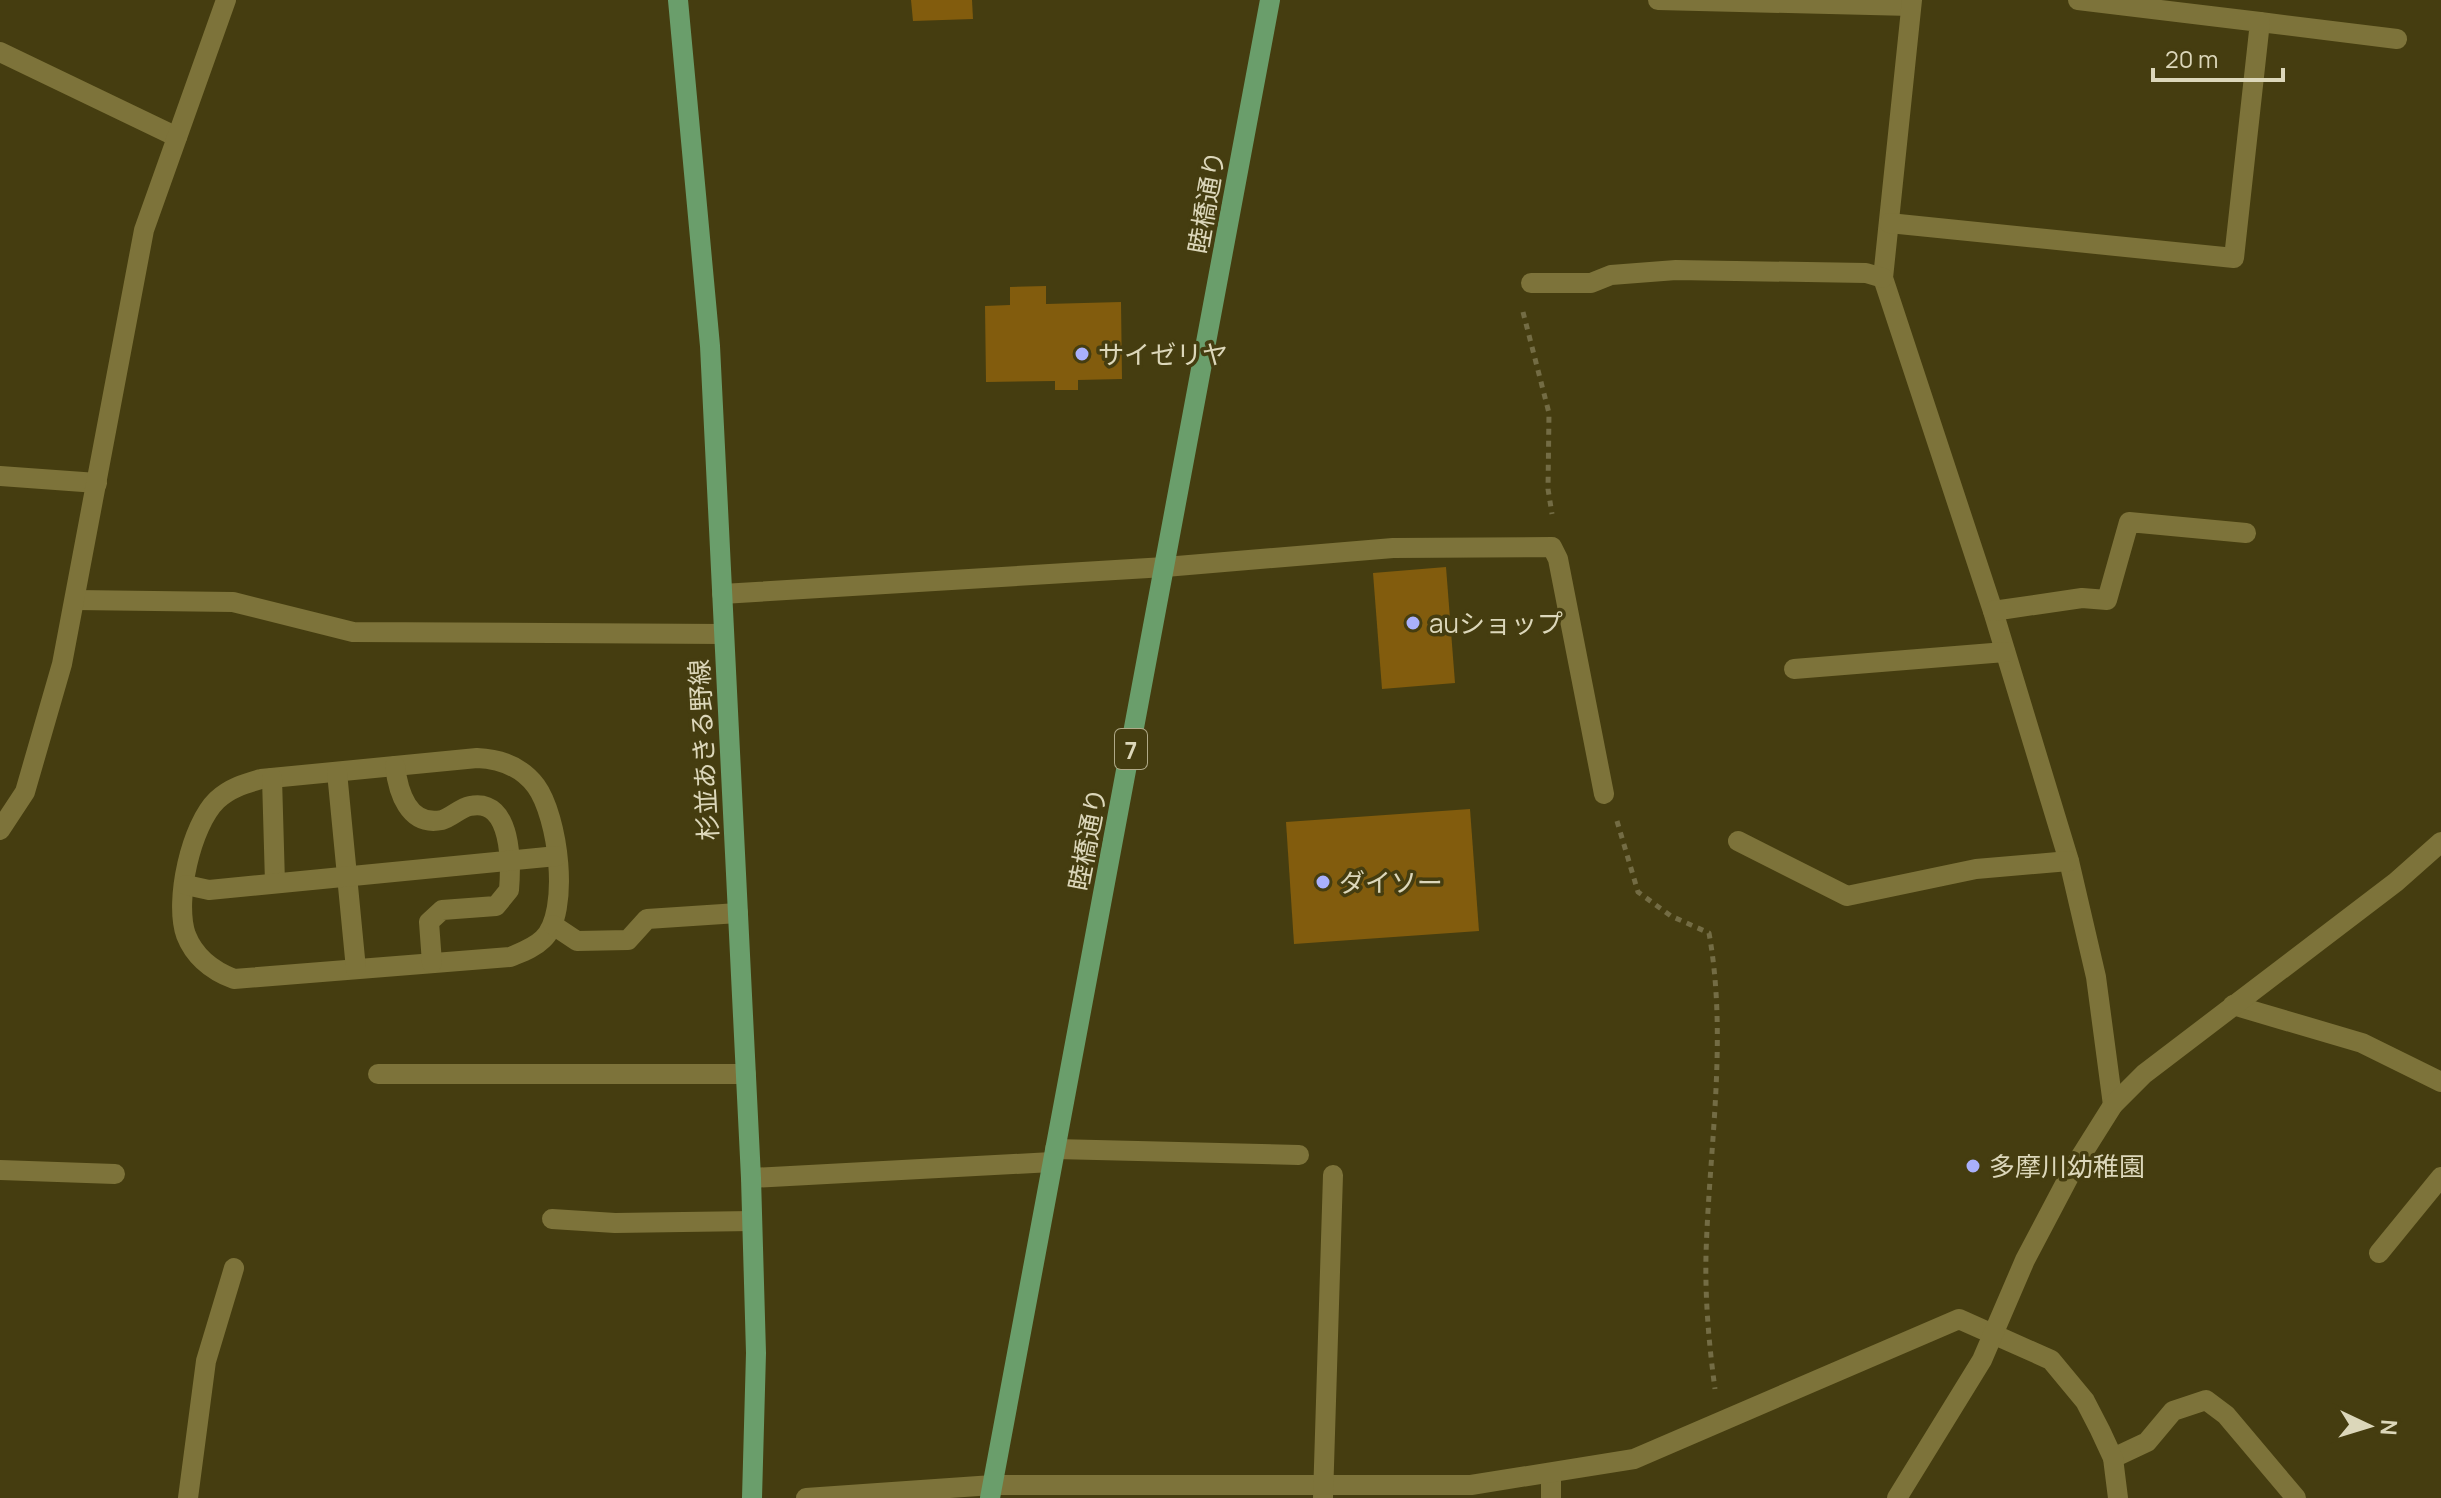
<svg xmlns="http://www.w3.org/2000/svg" width="2441" height="1498" font-family="Manrope,'Noto Sans JP',sans-serif">
<rect width="100%" height="100%" fill="#453d10"/>
<g fill="#825c0d">
<path d="M911,0H972L973,19L913,21Z"/>
<path d="M1046,286V304L1121,302L1122,379L1078,380V390H1055V381L986,382L985,306L1010,305V287Z"/>
<path d="M1446,567L1455,683L1382,689L1373,573Z"/>
<path d="M1470,809L1479,931L1294,944L1286,822Z"/>
</g>
<g fill="none" stroke-linecap="round" stroke-linejoin="round">
<g stroke="#736c44" stroke-width="5" stroke-dasharray="6 6" stroke-linecap="butt">
<path d="M1523,312L1549,413L1548,489L1552,514"/>
<path d="M1617,821L1638,892L1671,916L1709,933C1728,1039 1709,1148 1706,1255C1705,1300 1709,1345 1715,1389"/>
</g>
<g stroke="#7d733a" stroke-width="20">
<path d="M1658,0L1911,6"/>
<path d="M1912,0L1883,278L1993,611L2069,861L2096,977L2113,1105"/>
<path d="M2260,22L2397,39"/>
<path d="M0,52L177,137"/>
<path d="M1889,223L2234,258L2260,22L2078,0"/>
<path d="M1531,283H1591L1611,275L1676,270L1866,273L1883,278"/>
<path d="M0,476L97,483"/>
<path d="M722,594L1165,567L1393,548L1552,547L1558,559L1604,794"/>
<path d="M76,600L233,602L353,632L723,634"/>
<path d="M1993,611L2082,598L2107,600L2129,522L2246,533"/>
<path d="M1794,669L2005,652"/>
<path d="M477,758C500,759 521,766 536,786C558,816 571,912 543,939C534,948 522,952 510,957L234,979C213,971 195,958 186,935C174,901 191,825 217,800C230,788 244,784 261,779Z"/>
<path d="M395,766C398,791 408,827 442,820C452,817 460,808 470,806C513,797 511,866 509,890L496,906L442,910L429,922L432,963"/>
<path d="M337,772L356,969"/>
<path d="M272,778L275,883"/>
<path d="M0,830L25,792L62,664L144,230L226,0"/>
<path d="M1738,841L1847,896L1976,869L2069,861"/>
<path d="M186,885L209,890L557,856"/>
<path d="M553,925L577,941L628,940L647,919L738,913"/>
<path d="M2233,1005L2362,1043L2441,1082"/>
<path d="M378,1074H746"/>
<path d="M1055,1149L1299,1155"/>
<path d="M0,1170L115,1174"/>
<path d="M751,1178L1052,1162"/>
<path d="M552,1219L615,1223L752,1221"/>
<path d="M2379,1253L2441,1177"/>
<path d="M2113,1458L2147,1442L2173,1411L2206,1400L2226,1415L2296,1498"/>
<path d="M1551,1473V1498"/>
<path d="M188,1498L206,1361L234,1268"/>
<path d="M806,1498L993,1485H1471L1634,1459L1959,1319L2051,1360L2085,1401L2100,1430L2113,1458L2118,1498"/>
<path d="M1323,1498L1333,1175"/>
<path d="M1897,1498L1982,1360L2025,1260L2074,1167L2113,1105L2144,1074L2396,882L2441,842"/>
</g>
<g stroke="#6a9e6b" stroke-width="20">
<path d="M678,0L710,346L751,1178L756,1353L752,1498"/>
<path d="M990,1498L1270,0"/>
</g>
</g>
<g fill="#a9b0fc" stroke="#453d10" stroke-width="3">
<circle cx="1082" cy="354" r="8"/>
<circle cx="1413" cy="623" r="8"/>
<circle cx="1323" cy="882" r="8"/>
<circle cx="1973" cy="1166" r="8"/>
</g>
<g text-anchor="middle" dominant-baseline="central" stroke-width="7" stroke-linejoin="round" paint-order="stroke">
<rect fill="#453d10" stroke="#afa987" stroke-width="2" x="1115" y="729" width="32" height="40" rx="6"/>
<g font-size="24" font-weight="bold" fill="#dcd7ba">
<text x="1131" y="749">7</text>
</g>
<g font-size="26" fill="#dcd7ba" stroke="#453d10">
<text transform="translate(1206 202) rotate(-80)">睦橋通り</text>
<text transform="translate(703 750) rotate(-93)">杉並あきる野線</text>
<text transform="translate(1087 839) rotate(-79)">睦橋通り</text>
</g>
<g font-size="26" fill="#dcd7ba" stroke="#453d10" text-anchor="start">
<text x="1098" y="354">サイゼリヤ</text>
<text x="1429" y="623">auショップ</text>
<text x="1339" y="882">ダイソー</text>
<text x="1989" y="1166">多摩川幼稚園</text>
</g>
</g>
<g transform="translate(2369 1426) rotate(94)" stroke="#453d10" stroke-width="6" paint-order="stroke">
<path d="M0-6L14 30L0 20L-14 30Z" fill="#dcd7ba"/>
<text y="-12" font-size="22" font-weight="bold" text-anchor="middle" fill="#dcd7ba">N</text>
</g>
<path d="M2153 68v12h130v-12" fill="none" stroke="#dcd7ba" stroke-width="4"/>
<text x="2165" y="68" font-size="24" fill="#dcd7ba" stroke="#453d10" stroke-width="6" paint-order="stroke">20 m</text>
</svg>
